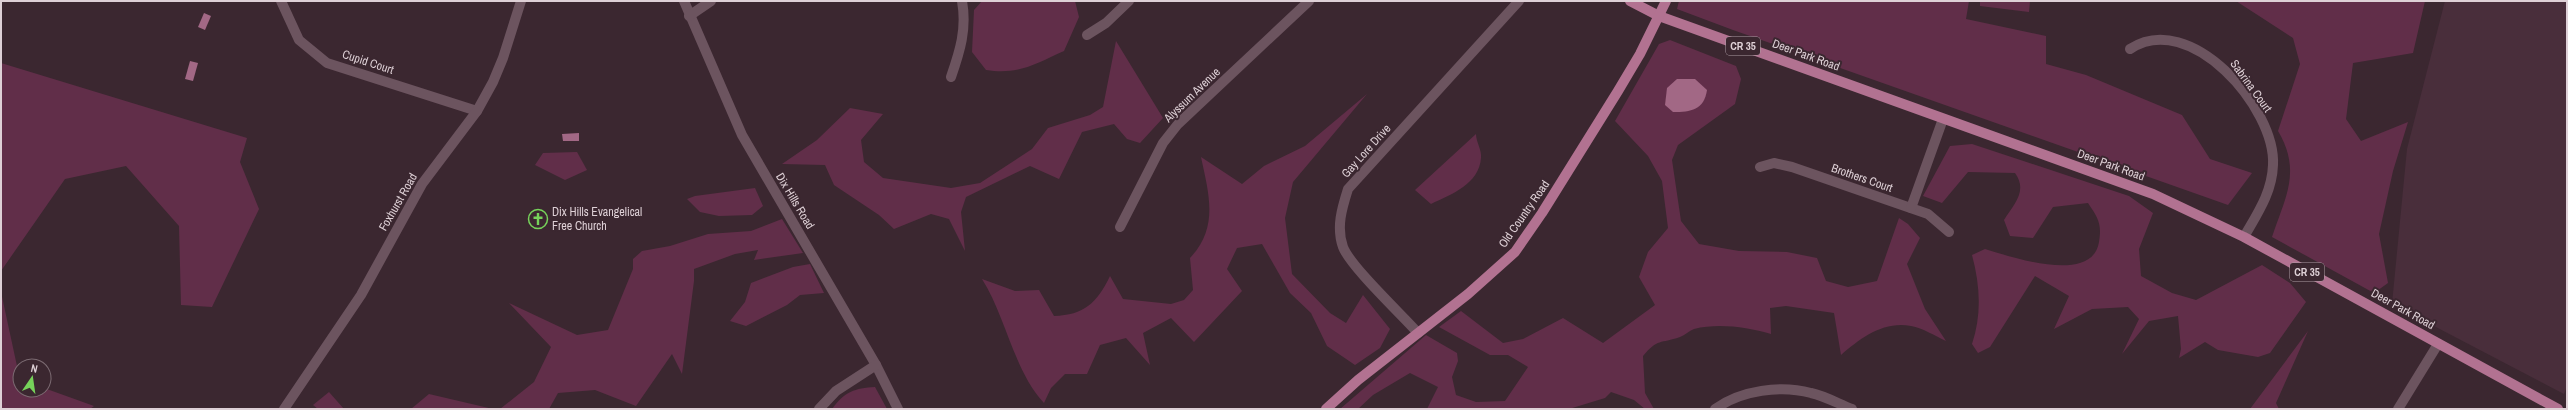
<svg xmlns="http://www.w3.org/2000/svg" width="2568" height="410" font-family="'Archivo Narrow',sans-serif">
<rect width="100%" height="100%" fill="#3b2730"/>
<path fill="#492e3b" d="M2445,1H2567V386L2564,394L2392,304L2407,149Z"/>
<g fill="#612e49">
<path d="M982,1H1075L1079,17L1064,51C1035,64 1019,75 986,70L972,52L974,10Z"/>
<path d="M1679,1H1969L1966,19L2046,36V64L2086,75L2182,115L2210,159L2252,173L2228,205L1733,30L1677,9Z"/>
<path d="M1980,1H2030L2029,12L1980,6Z"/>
<path d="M2236,1H2425L2413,53L2353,63L2346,119L2361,141L2408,122L2393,171L2379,234L2388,283L2374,293L2272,237C2285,198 2302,171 2278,131L2300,64L2293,38Z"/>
<path d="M1670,40L1736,66L1741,79L1735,104L1678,145L1672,160L1681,221L1699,244L1739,251L1787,252L1817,258L1826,281L1848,287L1877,281L1899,218L1908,224L1920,238L1907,264L1925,309L1946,341C1935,336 1923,328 1911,326C1883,321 1861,338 1841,355L1834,313L1786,306L1770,308L1771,334C1747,327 1718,323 1694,329C1689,331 1685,335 1680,337C1660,344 1658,338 1643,356L1645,393L1654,409H1645L1634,400L1611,392L1605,398L1569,409H1427L1438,387L1410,373L1373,395L1358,409H1340L1426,335L1457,353L1458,361L1452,377L1456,395L1476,402L1505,401L1528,367L1508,355H1490L1439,327L1461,311L1503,343L1523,339L1563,318L1603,343L1655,305L1639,277L1648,252L1668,228L1662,181L1648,156L1615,121L1659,44Z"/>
<path d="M1116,41L1163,118L1140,143L1127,139L1114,124L1082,132L1059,179L1030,166L966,197L961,212L965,251L949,219L931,214L894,229L879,215L834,185L825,165L782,164L817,140L850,108L883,114L861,140L864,162L883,178L951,188L980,183L1032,149L1048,128L1090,115L1103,107Z"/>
<path d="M1,63L247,138L240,162L259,209L212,307L181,305L179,226L126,166L65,179L1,271Z"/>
<path d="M1367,94L1293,182L1285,218L1292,274L1330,313L1346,323L1363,295L1390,329L1380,348L1355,365L1327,346L1311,313L1290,293L1262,244L1237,248L1227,269L1242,291L1194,342L1171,318L1143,333L1150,365L1126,338L1100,345L1087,374H1065L1051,388L1044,403C1014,371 1006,317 982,279L1015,291L1039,290L1054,316C1084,315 1097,303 1110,276L1123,299L1171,304L1184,300L1193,290L1190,258C1219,227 1209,195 1201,157L1242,184L1264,166L1305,146Z"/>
<path d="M1476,134C1476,142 1482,150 1481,158C1479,184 1452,194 1431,204L1415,190Z"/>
<path d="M1972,144L2129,196L2153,213L2139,249L2141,276L2172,293L2196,300L2262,265L2290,283L2306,302L2270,353L2258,357L2218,350L2205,342L2179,358L2181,349L2178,316L2149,321L2122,354L2139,319L2128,307L2092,309L2054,329L2069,296L2035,276L1990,347L1978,353L1972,344C1982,314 1980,285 1972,255L1985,249C2012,257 2092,285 2099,242C2102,223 2098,218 2088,203L2053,207L2033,238L2010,236L2004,220C2014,204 2028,191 2015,173L1968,172L1942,203L1923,196L1950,146Z"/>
<path d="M577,152L587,170L565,180L535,165L543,153Z"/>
<path d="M755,188L763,206L752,215L719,216L700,212L687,199L695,196Z"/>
<path d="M782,219L803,253L754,260L758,250L735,254L694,269V281L682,374L672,354L636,406L595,390L558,393L549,409H500L534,382L551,347L509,303L577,335L608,330L633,269V259L642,251L670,246L708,234L751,231Z"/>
<path d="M810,264L824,293L800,295L787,305L746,326L730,321L745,302L751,283L793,267Z"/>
<path d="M1,292L20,380V390H44V388L94,406L90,409H1Z"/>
<path d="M2308,331L2276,403L2279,409H2250Z"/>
<path d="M875,387L887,409H832C844,392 855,388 875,387Z"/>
<path d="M329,392L344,409H318L313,405Z"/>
<path d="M429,394L493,409H411Z"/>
</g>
<g fill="#a26885">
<path d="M204,13L211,16L205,30L198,27Z"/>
<path d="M190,61L198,63L193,81L185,79Z"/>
<path d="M1677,79H1695L1707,90C1704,110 1691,112 1673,112L1665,105L1667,88Z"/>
<path d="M579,133V141H563L562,134Z"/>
</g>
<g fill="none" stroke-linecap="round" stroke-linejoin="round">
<g stroke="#6c545f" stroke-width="10">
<path d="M281,1L299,40L327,63L477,111"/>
<path d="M684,1L742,135L876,365L898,409"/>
<path d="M689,16L711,1"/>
<path d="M1087,35L1106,23L1129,1"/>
<path d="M2130,49C2190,9 2276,108 2273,165C2272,193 2257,214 2244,237"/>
<path d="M951,77C960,51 967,29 962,1"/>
<path d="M1760,167L1774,163L1792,167L1928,214L1949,232"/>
<path d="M1911,208L1943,119"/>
<path d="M1120,227L1163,143L1178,124L1309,1"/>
<path d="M1418,333C1402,315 1350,266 1343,247C1336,227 1342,208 1348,189L1519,1"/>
<path d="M284,409L361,295L422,184L477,111L493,82L503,58L521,1"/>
<path d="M819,409L836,391L876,365"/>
<path d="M1715,409C1741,390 1781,385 1811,393C1825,396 1839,404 1852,409"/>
<path d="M2398,409L2438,344"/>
</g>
<g stroke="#b27291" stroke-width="10">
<path d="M1630,1L1659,16L2153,194L2244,237L2558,409"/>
<path d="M1326,409L1358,380L1468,294L1515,252L1542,213L1618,91L1640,54L1666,1"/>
</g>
</g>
<defs>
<symbol id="church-ring" viewBox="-11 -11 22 22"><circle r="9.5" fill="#3b2730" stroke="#76d25a" stroke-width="1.5"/><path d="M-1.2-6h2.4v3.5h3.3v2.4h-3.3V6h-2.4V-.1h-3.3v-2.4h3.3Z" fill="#76d25a"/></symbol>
</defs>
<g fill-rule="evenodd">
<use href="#church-ring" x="527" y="208" width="22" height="22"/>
</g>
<g text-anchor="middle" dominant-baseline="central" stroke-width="4" stroke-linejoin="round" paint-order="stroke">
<g fill="#3b2730" stroke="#ad9da4" stroke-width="1">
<rect x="1726" y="37" width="34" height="18" rx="3"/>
<rect x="2290" y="263" width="34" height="18" rx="3"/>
</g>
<g font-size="11" font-weight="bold" fill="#ded0d6">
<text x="1743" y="46">CR 35</text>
<text x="2307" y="272">CR 35</text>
</g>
<g font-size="12" fill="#ded0d6" stroke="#3b2730">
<text transform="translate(1806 55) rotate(20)">Deer Park Road</text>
<text transform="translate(368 62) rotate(18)">Cupid Court</text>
<text transform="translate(2251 86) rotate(54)">Sabrina Court</text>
<text transform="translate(1192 95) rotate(-44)">Alyssum Avenue</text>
<text transform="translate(1366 151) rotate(-48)">Gay Lore Drive</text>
<text transform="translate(2111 165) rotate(20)">Deer Park Road</text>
<text transform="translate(1862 178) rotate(19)">Brothers Court</text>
<text transform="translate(795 201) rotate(59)">Dix Hills Road</text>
<text transform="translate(398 202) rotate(-60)">Foxhurst Road</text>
<text transform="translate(1524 214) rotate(-55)">Old Country Road</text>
<text transform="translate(2403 309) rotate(29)">Deer Park Road</text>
</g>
<g font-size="12" fill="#ded0d6" stroke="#3b2730" text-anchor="start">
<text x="552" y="212">Dix Hills Evangelical<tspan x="552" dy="14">Free Church</tspan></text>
</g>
</g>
<rect width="2568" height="410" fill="none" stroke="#ded0d6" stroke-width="4"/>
<g transform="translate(32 378) rotate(13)"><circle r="19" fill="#3b2730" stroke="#7c6b72"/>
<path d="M0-3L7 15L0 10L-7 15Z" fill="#76d25a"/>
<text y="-6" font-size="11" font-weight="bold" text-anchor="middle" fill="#ded0d6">N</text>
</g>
</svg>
